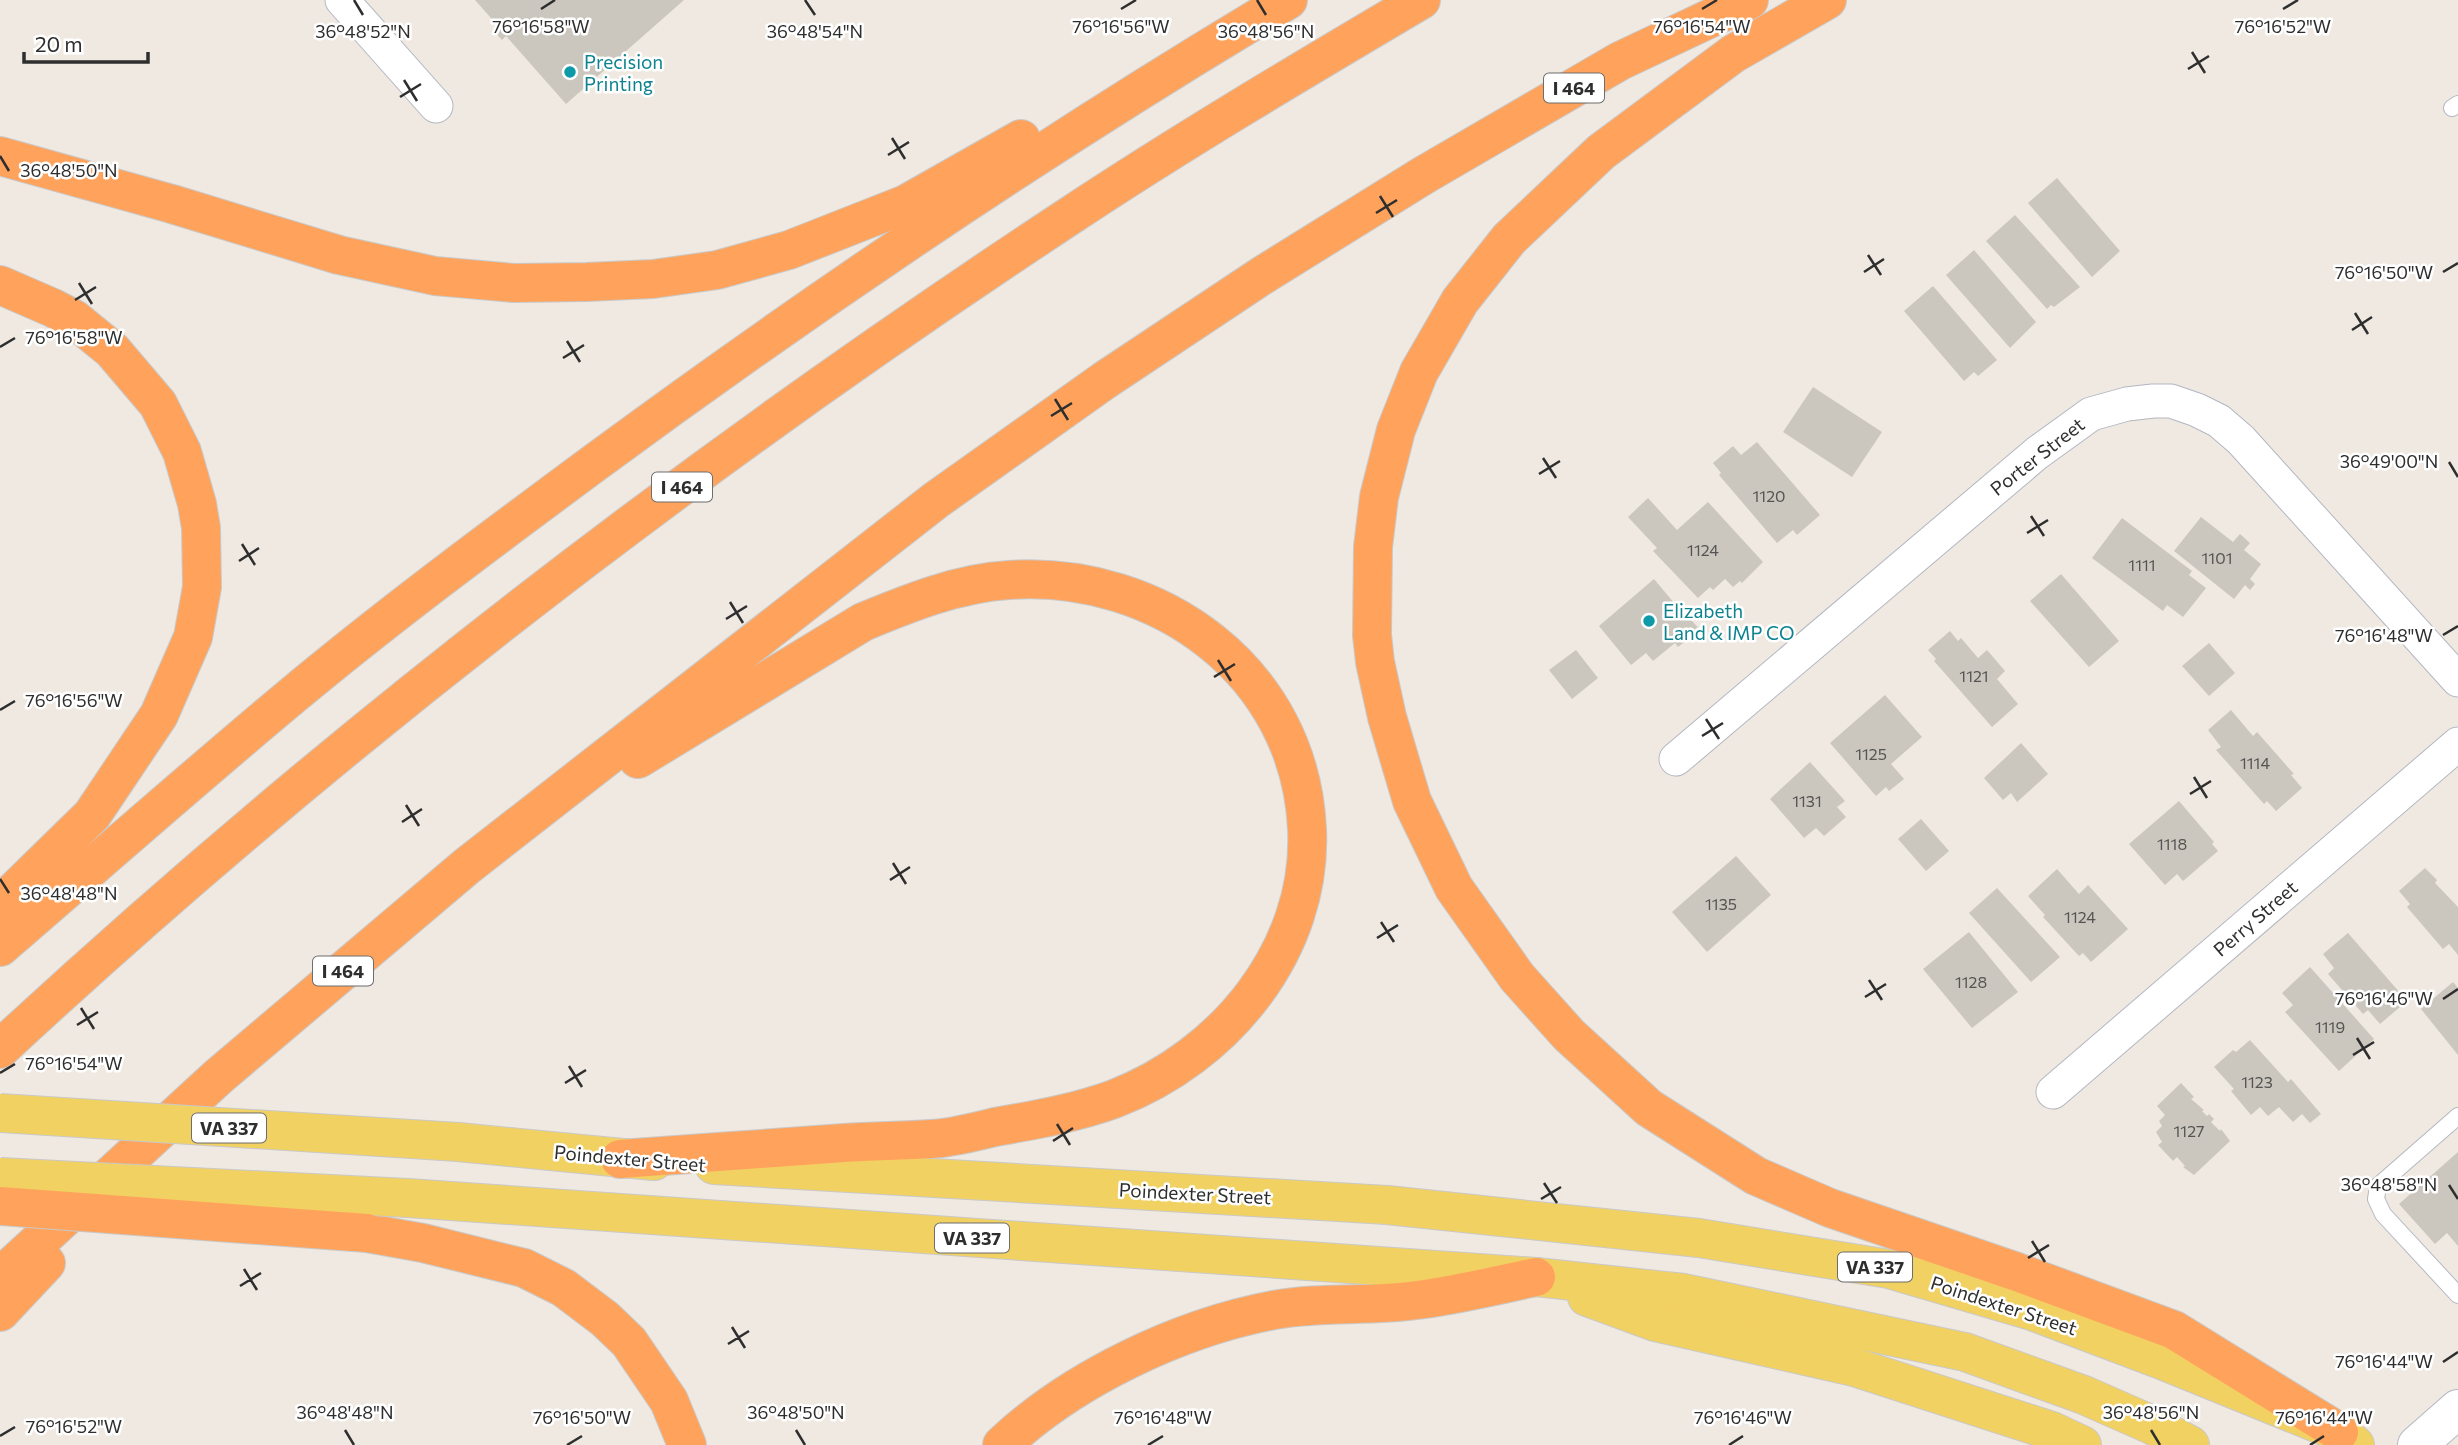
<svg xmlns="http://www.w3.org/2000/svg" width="2458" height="1445" font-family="Commissioner,sans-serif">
<rect width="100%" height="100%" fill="#efe9e1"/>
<g fill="#cbc7bf">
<path d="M475,0H684L566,104L506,36L502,40L493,30L498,26Z"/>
<path d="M2057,178L2120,251L2092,277L2028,203Z"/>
<path d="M2015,215L2080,287L2054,307L2051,305L2047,309L1986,241Z"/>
<path d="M1974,250L2036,322L2010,348L1946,275Z"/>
<path d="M1933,286L1997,360L1978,376L1974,372L1964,381L1904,311Z"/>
<path d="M1813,387L1882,432L1852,477L1783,432Z"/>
<path d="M1757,442L1820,515L1797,535L1793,530L1777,543L1719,475L1721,473L1713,463L1733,446L1741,455Z"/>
<path d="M1648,498L1677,530L1708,502L1763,562L1742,583L1740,581L1733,587L1725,579L1713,590L1710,587L1698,598L1653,551L1657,548L1628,517Z"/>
<path d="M2201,517L2233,542L2240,534L2250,543L2244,550L2261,564L2250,579L2255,584L2250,590L2245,585L2234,599L2174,551Z"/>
<path d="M2122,518L2192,571L2189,575L2206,588L2183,617L2167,605L2163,611L2092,558Z"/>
<path d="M2061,574L2119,641L2089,667L2030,601Z"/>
<path d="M1654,579L1685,616L1687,615L1700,630L1678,647L1675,643L1653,661L1646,653L1631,665L1599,626Z"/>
<path d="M1950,631L1958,641L1961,638L1978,658L1987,650L2005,671L1997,679L2018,704L1992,727L1934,661L1936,659L1928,650Z"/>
<path d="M2209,643L2235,673L2209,696L2182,666Z"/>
<path d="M1576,650L1598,678L1572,699L1549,670Z"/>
<path d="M1885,695L1922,737L1891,764L1904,779L1889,791L1886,787L1876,796L1830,743Z"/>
<path d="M2231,710L2253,736L2257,732L2294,774L2291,775L2302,788L2276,811L2267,801L2264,804L2216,750L2221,747L2208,730Z"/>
<path d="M2021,743L2048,774L2017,802L2011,793L2003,800L1984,778Z"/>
<path d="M1810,762L1845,801L1837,807L1846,817L1824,836L1816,828L1804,838L1770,799Z"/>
<path d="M2179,801L2214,842L2212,844L2218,851L2183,881L2177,874L2165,885L2129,844Z"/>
<path d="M1921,819L1949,851L1926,871L1898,839Z"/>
<path d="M1736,856L1771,895L1707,952L1672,912Z"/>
<path d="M2425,868L2437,880L2435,883L2458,907V955L2449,944L2443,949L2407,907L2410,904L2399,891Z"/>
<path d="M2057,869L2079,894L2088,885L2128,929L2091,962L2083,953L2079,956L2043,917L2045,915L2028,896Z"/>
<path d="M1997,888L2060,957L2031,982L1969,913Z"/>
<path d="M1969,932L2018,992L1972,1028L1923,969Z"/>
<path d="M2348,933L2407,1001L2380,1024L2368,1010L2363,1014L2328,974L2334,968L2323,954Z"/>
<path d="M2310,967L2374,1039L2339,1071L2285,1012L2293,1005L2282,993Z"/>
<path d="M2453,982L2458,988V1055L2421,1009Z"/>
<path d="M2250,1040L2288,1082L2291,1079L2321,1114L2310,1123L2302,1114L2293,1122L2279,1107L2268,1116L2260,1107L2251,1115L2231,1091L2234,1089L2214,1067L2233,1050L2236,1052Z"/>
<path d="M2181,1083L2194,1097L2191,1099L2204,1110L2202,1111L2207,1116L2209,1114L2214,1119L2211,1122L2220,1131L2221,1129L2230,1141L2194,1175L2183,1167L2185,1166L2177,1157L2173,1161L2158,1145L2162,1142L2156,1132L2162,1126L2159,1121L2165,1115L2157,1106Z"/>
<path d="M2458,1152V1246L2447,1233L2435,1244L2399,1204Z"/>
</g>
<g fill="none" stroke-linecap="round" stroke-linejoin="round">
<defs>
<g id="lane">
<path d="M2452,108L2458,104"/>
<path d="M2458,1116L2378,1186L2376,1199L2383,1214L2458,1295"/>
</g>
<g id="street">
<path d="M342,0L436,106"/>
<path d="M1676,759L2037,453L2091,414L2127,404L2153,401H2171L2197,410L2219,421L2241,440L2458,680"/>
<path d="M2053,1092L2458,744"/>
</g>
<path id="secondary" d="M2417,1445L2458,1409"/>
<g id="primary">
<path d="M458,1142L654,1161"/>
<path d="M714,1165L1387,1205L1699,1238L1889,1269L2032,1311L2159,1359L2339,1432L2355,1445"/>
<path d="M408,1198L1536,1277L1684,1293L1965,1352L2084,1395L2152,1425L2190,1445"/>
<path d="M1587,1297L1655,1322L1854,1367L2052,1431L2082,1445"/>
</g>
<g id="highway">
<path d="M1827,0L1733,54L1601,152L1509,239L1460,301L1419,372L1396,430L1379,497L1373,547L1372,635L1375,662L1387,717L1412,801L1454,888L1517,977L1569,1035L1649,1108L1756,1176L1830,1208L2017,1272L2174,1330L2339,1432"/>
<path d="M0,156L172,204L339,255L435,276L514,283L587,282L653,279L717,270L789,250L906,204L1021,139"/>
<path d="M0,285L53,308L74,319L112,350L158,404L182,452L197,504L201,528L202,587L193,637L159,715L92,815L0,905"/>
<path d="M0,947C95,865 190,781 287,700C385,618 489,541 593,464C817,299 1048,143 1288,0"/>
<path d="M0,1049C330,743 689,467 1065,219C1181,142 1301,71 1421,0"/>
<path d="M620,1159C695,1154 769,1148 844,1143C873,1141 902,1141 931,1139C952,1138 974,1132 995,1127C1035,1120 1076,1113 1114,1099C1224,1057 1313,950 1307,829C1300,672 1159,570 1009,580C958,583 909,603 863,622L638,759"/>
<path d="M367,1233L423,1243L524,1268L564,1288L605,1319L629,1342L669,1401L687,1445"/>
<path d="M0,1277L219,1076L467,866L936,500L1105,380L1263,275L1424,175L1620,61L1749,0"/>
<path d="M0,1312L46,1263"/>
<path d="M1002,1445C1072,1379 1179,1328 1274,1310C1321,1301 1369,1307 1417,1300C1457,1295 1497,1285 1536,1277"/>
</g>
</defs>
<use href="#lane" stroke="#b4b7c1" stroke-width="18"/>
<use href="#street" stroke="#b4b7c1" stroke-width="35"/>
<use href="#secondary" stroke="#b4b7c1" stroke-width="40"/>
<use href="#primary" stroke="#c9c9c9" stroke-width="40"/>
<use href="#highway" stroke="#c9c9c9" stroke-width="40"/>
<use href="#lane" stroke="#fff" stroke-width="16"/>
<use href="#street" stroke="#fff" stroke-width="33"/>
<use href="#secondary" stroke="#fff" stroke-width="38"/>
<use href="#primary" stroke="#f2d163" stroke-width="38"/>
<use href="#highway" stroke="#ffa35c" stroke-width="38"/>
<defs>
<g id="primary-bridge">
<path d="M0,1113L458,1142"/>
<path d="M0,1177L408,1198"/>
</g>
<path id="highway-bridge" d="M0,1206L367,1233"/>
</defs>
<use href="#primary-bridge" stroke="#c9c9c9" stroke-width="40" stroke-linecap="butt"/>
<use href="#highway-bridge" stroke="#c9c9c9" stroke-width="40" stroke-linecap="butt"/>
<use href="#primary-bridge" stroke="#f2d163" stroke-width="38"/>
<use href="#highway-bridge" stroke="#ffa35c" stroke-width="38"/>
</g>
<path fill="none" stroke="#2e2e2e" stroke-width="2.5" d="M354,0L363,15M805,0L815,15M1257,0L1266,15M541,9L555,0M1121,9L1136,0M1702,9L1717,0M2283,9L2298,0M2192,52L2205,73M2188,69L2209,56M404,80L417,101M400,97L421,84M892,138L905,159M888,155L909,142M0,156L9,171M1380,196L1393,217M1376,213L1397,200M1868,255L1881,275M1864,272L1884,259M2443,272L2458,263M79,283L92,304M75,300L96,287M2355,313L2368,334M2352,330L2372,317M567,341L580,362M0,347L15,338M563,358L584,345M1055,399L1068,420M1051,416L1072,403M1543,458L1556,478M2449,462L2458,477M1539,474L1560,461M2031,516L2044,536M2027,533L2048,520M242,544L255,565M239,561L259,548M730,602L743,623M726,619L747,606M2443,635L2458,626M1218,660L1231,681M1214,677L1235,664M0,710L15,701M1706,719L1719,739M1702,736L1723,723M2194,777L2207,798M2190,794L2211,781M406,805L419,826M402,822L422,809M893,863L906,884M0,879L9,893M890,880L910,867M1381,922L1394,942M1377,938L1398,925M1869,980L1882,1000M1865,997L1886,984M2443,999L2458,989M81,1008L94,1029M77,1025L98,1012M2357,1038L2370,1059M2353,1055L2374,1042M569,1066L582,1087M0,1073L15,1064M565,1083L586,1070M1057,1124L1070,1145M1053,1141L1073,1128M1544,1183L1557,1203M2449,1185L2458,1199M1541,1199L1561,1187M2032,1241L2045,1262M2028,1258L2049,1245M244,1269L257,1290M240,1286L261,1273M732,1327L745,1348M728,1344L749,1331M2443,1362L2458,1352M345,1430L354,1445M796,1430L805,1445M2151,1430L2160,1445M0,1436L15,1427M567,1445L582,1436M1148,1445L1163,1436M1729,1445L1743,1436M2310,1445L2324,1436"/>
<g fill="#0f9aa8" stroke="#fff" stroke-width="2.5">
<circle cx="570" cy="72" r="7"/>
<circle cx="1649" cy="621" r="7"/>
</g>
<g text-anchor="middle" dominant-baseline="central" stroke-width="5" stroke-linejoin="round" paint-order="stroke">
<g font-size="16" fill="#555452">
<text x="1769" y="495">1120</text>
<text x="1703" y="549">1124</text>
<text x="2217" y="557">1101</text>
<text x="2142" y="564">1111</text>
<text x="1974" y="675">1121</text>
<text x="1871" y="753">1125</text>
<text x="2255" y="762">1114</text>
<text x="1807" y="800">1131</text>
<text x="2172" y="843">1118</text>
<text x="1721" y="903">1135</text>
<text x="2080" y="916">1124</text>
<text x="1971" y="981">1128</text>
<text x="2330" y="1026">1119</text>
<text x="2257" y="1081">1123</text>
<text x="2189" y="1130">1127</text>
</g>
<g fill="#fff" stroke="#6d6d6d" stroke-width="2">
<rect x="1544" y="73.5" width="60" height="29" rx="5"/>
<rect x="652" y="472.5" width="60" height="29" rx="5"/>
<rect x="313" y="956.5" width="60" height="29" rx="5"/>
<rect x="192" y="1113.5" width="74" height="29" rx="5"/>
<rect x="935" y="1223.5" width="74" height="29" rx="5"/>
<rect x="1838" y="1252.5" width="74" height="29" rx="5"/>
</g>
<g font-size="18" font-weight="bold" fill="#2e2e2e">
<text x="1574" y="88">I 464</text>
<text x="682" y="487">I 464</text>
<text x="343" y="971">I 464</text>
<text x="229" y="1128">VA 337</text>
<text x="972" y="1238">VA 337</text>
<text x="1875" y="1267">VA 337</text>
</g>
<g font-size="19" fill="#0d838f" stroke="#fff" text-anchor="start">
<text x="584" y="61">Precision<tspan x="584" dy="22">Printing</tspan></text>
<text x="1663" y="610">Elizabeth<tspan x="1663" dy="22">Land &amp; IMP CO</tspan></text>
</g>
<g font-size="19" fill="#2e2e2e" stroke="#fff">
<text transform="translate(2037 456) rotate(-38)">Porter Street</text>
<text transform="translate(2255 918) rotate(-41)">Perry Street</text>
<text transform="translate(630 1158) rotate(5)">Poindexter Street</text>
<text transform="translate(1195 1193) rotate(3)">Poindexter Street</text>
<text transform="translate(2004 1305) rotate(18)">Poindexter Street</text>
</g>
</g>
<g font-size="18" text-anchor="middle" fill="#2e2e2e" stroke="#fff" stroke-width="5" stroke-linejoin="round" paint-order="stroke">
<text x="541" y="33">76°16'58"W</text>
<text x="1121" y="33">76°16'56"W</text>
<text x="1702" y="33">76°16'54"W</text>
<text x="2283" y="33">76°16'52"W</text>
<text x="363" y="38">36°48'52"N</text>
<text x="815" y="38">36°48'54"N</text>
<text x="1266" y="38">36°48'56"N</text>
<text x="69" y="177">36°48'50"N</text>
<text x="2384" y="279">76°16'50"W</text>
<text x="74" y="344">76°16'58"W</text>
<text x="2389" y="468">36°49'00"N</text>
<text x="2384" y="642">76°16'48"W</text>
<text x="74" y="707">76°16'56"W</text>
<text x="69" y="900">36°48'48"N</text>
<text x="2384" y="1005">76°16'46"W</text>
<text x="74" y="1070">76°16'54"W</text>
<text x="2389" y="1191">36°48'58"N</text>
<text x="2384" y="1368">76°16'44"W</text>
<text x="345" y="1419">36°48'48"N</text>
<text x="796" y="1419">36°48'50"N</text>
<text x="2151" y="1419">36°48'56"N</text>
<text x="582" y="1424">76°16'50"W</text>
<text x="1163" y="1424">76°16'48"W</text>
<text x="1743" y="1424">76°16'46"W</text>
<text x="2324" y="1424">76°16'44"W</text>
<text x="74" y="1433">76°16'52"W</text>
</g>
<path d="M24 52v10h124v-10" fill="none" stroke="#2e2e2e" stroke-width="3.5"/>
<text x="35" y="52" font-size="21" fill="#2e2e2e" stroke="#ffffff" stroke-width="5" paint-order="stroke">20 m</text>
</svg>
